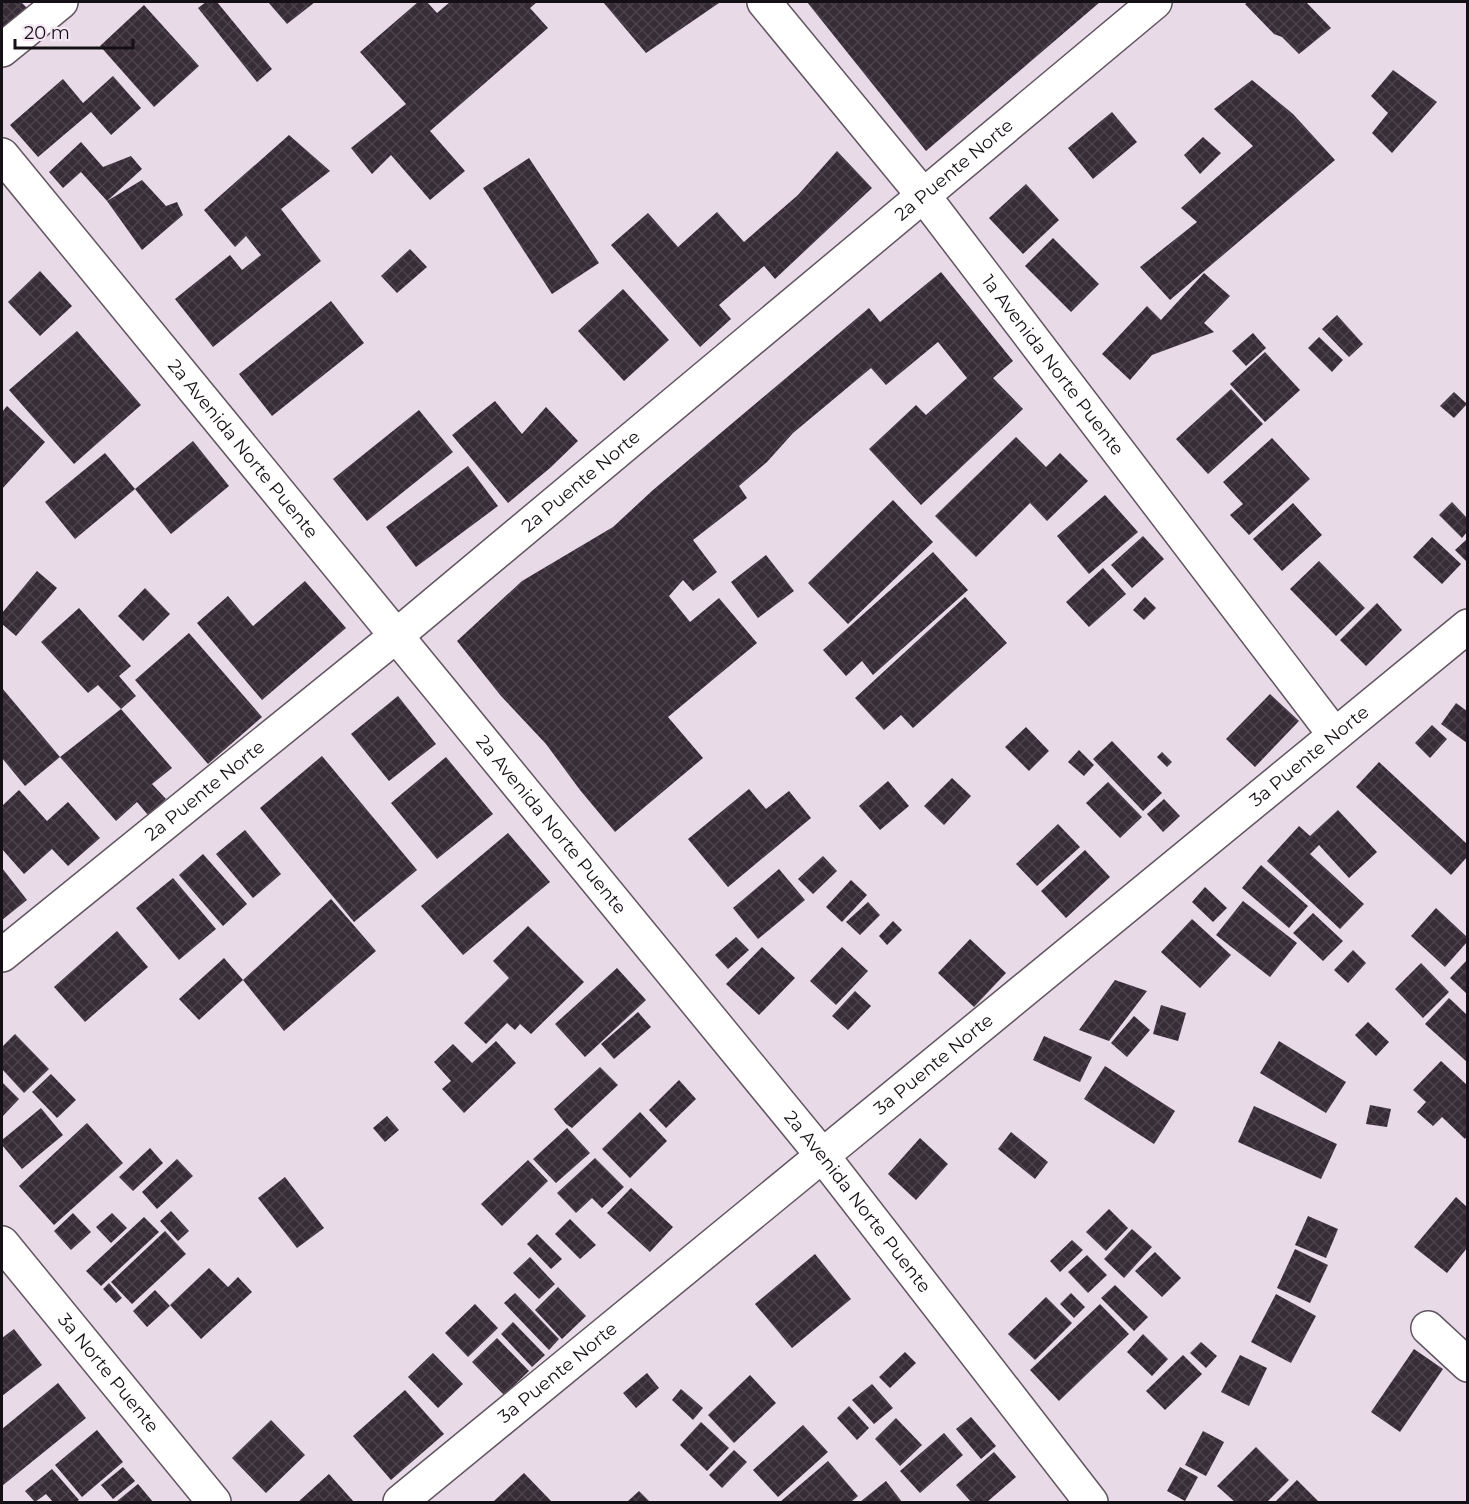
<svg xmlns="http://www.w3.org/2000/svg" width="1469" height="1504" font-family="Montserrat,sans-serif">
<defs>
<pattern id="building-cross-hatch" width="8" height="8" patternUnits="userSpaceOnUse" patternTransform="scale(1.5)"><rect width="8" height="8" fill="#382d37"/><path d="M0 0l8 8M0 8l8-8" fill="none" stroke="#4b424a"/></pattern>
</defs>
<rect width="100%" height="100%" fill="#e8dae7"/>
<g fill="url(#building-cross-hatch)">
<path d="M2,2H21L27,8L2,30Z"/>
<path d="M206,2H217L272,69L257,82L198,8Z"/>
<path d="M268,2H315L287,24Z"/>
<path d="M418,2H427L437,13L450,2H537L530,8L548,28L430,131L465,171L430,200L391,155L372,174L351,148L406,104L360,52Z"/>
<path d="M603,2H717L719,3L646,53Z"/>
<path d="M807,2H1100L926,151Z"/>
<path d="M1248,2H1306L1331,28L1299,54L1282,37L1274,34L1245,4Z"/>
<path d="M144,5L199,66L154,107L100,46Z"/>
<path d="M1393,70L1437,102L1392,153L1372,133L1388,113L1371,96Z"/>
<path d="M113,76L141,108L111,135L91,112L38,157L10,125L63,79L83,103Z"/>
<path d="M1252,80L1293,114L1335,160L1170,300L1140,267L1197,222L1181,208L1253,146L1214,109Z"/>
<path d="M1112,112L1137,142L1093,179L1068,148Z"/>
<path d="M289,135L330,171L281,209L321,261L213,347L175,299L230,255L242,270L261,255L246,236L235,247L204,210Z"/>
<path d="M1203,137L1221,153L1200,174L1184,155Z"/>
<path d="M81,142L103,167L131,156L142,169L107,201L81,172L63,188L49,172Z"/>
<path d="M837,151L872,188L775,279L764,266L719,305L731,319L700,347L611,245L648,213L678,247L717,212L744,242L798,195Z"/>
<path d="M529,158L599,263L552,294L483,188Z"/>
<path d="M142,180L166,206L177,202L183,215L142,250L107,201Z"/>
<path d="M1026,184L1059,220L1023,254L989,218Z"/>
<path d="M1053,238L1099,284L1071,312L1025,266Z"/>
<path d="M410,249L427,267L397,293L381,276Z"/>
<path d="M40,271L72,306L40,336L8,302Z"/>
<path d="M941,272L1013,361L993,378L1023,409L921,505L869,449L916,405L926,415L967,378L938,342L886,385L871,368L793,433L767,462L739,486L747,498L693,540L717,572L693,591L683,580L669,596L690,622L719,598L757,643L668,717L703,758L615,832L580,790L546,744L501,696L457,641L522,581L613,527L653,490L869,308L880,322Z"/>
<path d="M1204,273L1230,296L1204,323L1214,332L1152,355L1130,380L1102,354L1147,306L1161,320Z"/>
<path d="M623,289L669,340L624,381L578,331Z"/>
<path d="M331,301L364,343L272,416L239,374Z"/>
<path d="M1337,315L1363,344L1349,357L1322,329Z"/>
<path d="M77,331L141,405L74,464L9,390Z"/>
<path d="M1253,333L1266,348L1246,366L1232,351Z"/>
<path d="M1319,337L1343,360L1332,372L1308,348Z"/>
<path d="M1265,352L1300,390L1265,422L1230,384Z"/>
<path d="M1231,389L1263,424L1208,474L1176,439Z"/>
<path d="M1454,392L1467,404L1454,418L1440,406Z"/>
<path d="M495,401L522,434L546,407L578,441L550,468L508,503L452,435Z"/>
<path d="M7,406L45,442L2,489V412Z"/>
<path d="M419,410L453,452L367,521L333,479Z"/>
<path d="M1016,437L1046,467L1060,453L1088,481L1047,521L1030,503L976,557L935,516Z"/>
<path d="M1272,438L1310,479L1249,535L1230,515L1243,504L1223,482Z"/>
<path d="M193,441L229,486L171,534L135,489Z"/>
<path d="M105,453L135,489L75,539L45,502Z"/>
<path d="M468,466L498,506L416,567L386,527Z"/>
<path d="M1105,495L1138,532L1089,574L1057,536Z"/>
<path d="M893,500L933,542L848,624L808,583Z"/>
<path d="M1452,502L1467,518V532L1462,538L1439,515Z"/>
<path d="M1293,503L1322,535L1282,571L1253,539Z"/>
<path d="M1143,536L1164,559L1132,588L1111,565Z"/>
<path d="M1432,537L1461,564L1442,584L1413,557Z"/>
<path d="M1467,539V562L1455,550Z"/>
<path d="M933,552L968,590L873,675L862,661L846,676L823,650Z"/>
<path d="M766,555L794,591L758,618L731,582Z"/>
<path d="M1319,561L1365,608L1336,636L1290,589Z"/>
<path d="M1103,568L1126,594L1089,627L1066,602Z"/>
<path d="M37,571L57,588L16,636L2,624V613Z"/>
<path d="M305,581L346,628L262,700L197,623L228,596L253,626Z"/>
<path d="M145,588L170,614L143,641L118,616Z"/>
<path d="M965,597L1007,643L913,728L901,715L884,730L855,698Z"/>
<path d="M1145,597L1156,608L1144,620L1133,610Z"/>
<path d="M1377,603L1402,630L1366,666L1340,640Z"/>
<path d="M79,608L131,666L119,676L136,696L121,709L172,768L152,784L166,799L148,815L137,802L116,821L60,757L121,709L98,685L88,693L41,642Z"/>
<path d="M189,633L262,717L208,764L135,680Z"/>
<path d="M2,688L60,757L25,786L2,758Z"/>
<path d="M1270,694L1299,721L1255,767L1226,739Z"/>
<path d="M398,696L436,744L389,781L351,734Z"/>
<path d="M1456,703L1467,711V743L1441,724Z"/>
<path d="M1432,725L1447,739L1430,758L1415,743Z"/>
<path d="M1026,727L1049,751L1029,771L1005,747Z"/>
<path d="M1112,741L1162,793L1143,811L1093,759Z"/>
<path d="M1079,750L1094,765L1084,776L1068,762Z"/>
<path d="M1162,752L1172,762L1167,767L1157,757Z"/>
<path d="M322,756L417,870L354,922L260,808Z"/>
<path d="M446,757L493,814L437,859L391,803Z"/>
<path d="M1379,762L1467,844V857L1451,875L1356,787Z"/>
<path d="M952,778L971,796L944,825L924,806Z"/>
<path d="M888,781L909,806L880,830L859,806Z"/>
<path d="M1108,782L1142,817L1120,838L1086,803Z"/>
<path d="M749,789L766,809L789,791L811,818L728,887L688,839Z"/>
<path d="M19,790L47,821L68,802L100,838L68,866L52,849L24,874L2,849V806Z"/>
<path d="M1164,799L1180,816L1163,832L1147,814Z"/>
<path d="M1338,810L1377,852L1349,878L1319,845L1310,854L1364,904L1340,929L1267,861L1299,826L1310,836Z"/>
<path d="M1058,824L1080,847L1037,886L1016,864Z"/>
<path d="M245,830L281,874L253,898L216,854Z"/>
<path d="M508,833L550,882L463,955L421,906Z"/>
<path d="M1085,850L1110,877L1066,918L1041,891Z"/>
<path d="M203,854L247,904L223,926L179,875Z"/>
<path d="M823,856L837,871L813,894L798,879Z"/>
<path d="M1261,865L1308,906L1289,928L1242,888Z"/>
<path d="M2,868L27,900L2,920Z"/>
<path d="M779,869L805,900L758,939L733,908Z"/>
<path d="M173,878L216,929L179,960L136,908Z"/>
<path d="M851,880L867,895L842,922L826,907Z"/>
<path d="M1205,887L1227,908L1213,922L1192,902Z"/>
<path d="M331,899L376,951L284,1031L243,980Z"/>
<path d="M1243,901L1297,943L1270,977L1216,935Z"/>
<path d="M868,902L880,915L860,935L846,922Z"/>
<path d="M1436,908L1467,937V942L1445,967L1411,936Z"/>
<path d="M1313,913L1343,941L1323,961L1293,933Z"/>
<path d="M1192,919L1231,955L1200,988L1161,952Z"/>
<path d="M893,921L902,930L887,945L879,936Z"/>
<path d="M528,926L584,982L531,1034L520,1024L515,1030L507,1023L486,1044L464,1023L509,978L493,961Z"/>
<path d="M117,931L148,967L85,1022L54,987Z"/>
<path d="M736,937L749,950L728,969L715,955Z"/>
<path d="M970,939L1006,973L974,1007L938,973Z"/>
<path d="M762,947L795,978L759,1015L726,984Z"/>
<path d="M842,947L868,971L836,1005L810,981Z"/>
<path d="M1353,950L1366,963L1348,983L1334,970Z"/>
<path d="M224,958L243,980L199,1020L179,999Z"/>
<path d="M1467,960V994L1450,978Z"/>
<path d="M1421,963L1449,992L1423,1018L1395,989Z"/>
<path d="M617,968L646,1000L585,1057L555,1024Z"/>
<path d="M1115,980L1147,991L1109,1041L1079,1030Z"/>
<path d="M855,991L871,1006L848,1030L832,1016Z"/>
<path d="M1449,998L1467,1015V1062L1425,1024Z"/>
<path d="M1161,1005L1186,1013L1178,1041L1153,1034Z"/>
<path d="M638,1012L651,1027L614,1059L601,1044Z"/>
<path d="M1134,1016L1150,1030L1127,1057L1111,1043Z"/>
<path d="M1368,1022L1389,1042L1376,1056L1355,1035Z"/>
<path d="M15,1034L49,1069L24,1093L2,1069V1047Z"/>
<path d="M1044,1036L1092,1057L1080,1082L1033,1060Z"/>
<path d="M496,1041L516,1063L464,1113L442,1089L451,1081L434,1062L453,1044L472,1063Z"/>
<path d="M1279,1041L1346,1082L1326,1113L1260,1073Z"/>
<path d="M1441,1061L1467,1085V1136L1465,1139L1442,1117L1433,1126L1417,1112L1426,1102L1413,1090Z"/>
<path d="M1105,1066L1175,1111L1154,1144L1084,1099Z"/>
<path d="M600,1067L618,1085L572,1128L566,1124L554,1109Z"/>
<path d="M51,1074L76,1100L57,1118L32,1092Z"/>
<path d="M679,1080L696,1099L666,1128L649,1110Z"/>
<path d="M2,1082L19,1099L2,1117Z"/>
<path d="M1370,1105L1391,1109L1387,1127L1366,1124Z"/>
<path d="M1254,1106L1337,1144L1321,1179L1238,1142Z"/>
<path d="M41,1108L63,1135L22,1169L2,1145V1140Z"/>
<path d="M640,1112L667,1141L630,1178L602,1149Z"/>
<path d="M387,1116L399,1130L385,1142L373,1128Z"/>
<path d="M87,1123L123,1163L54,1225L19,1186Z"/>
<path d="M567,1128L590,1153L556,1183L533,1159Z"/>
<path d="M1011,1132L1048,1162L1035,1179L998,1149Z"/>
<path d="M920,1138L948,1164L916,1200L888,1174Z"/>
<path d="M150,1148L163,1163L133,1191L119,1177Z"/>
<path d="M595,1158L624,1187L602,1208L592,1198L576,1213L557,1193Z"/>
<path d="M177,1159L193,1176L157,1209L142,1192Z"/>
<path d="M528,1160L548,1181L502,1226L481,1204Z"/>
<path d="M285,1177L324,1228L297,1248L258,1198Z"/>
<path d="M631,1188L673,1227L650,1252L607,1213Z"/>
<path d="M1456,1197L1467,1207V1248L1447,1273L1414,1247Z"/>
<path d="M1109,1209L1128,1228L1106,1251L1086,1232Z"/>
<path d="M171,1211L189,1231L178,1241L160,1221Z"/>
<path d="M73,1213L91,1232L71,1250L54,1231Z"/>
<path d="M112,1213L127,1228L111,1243L96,1227Z"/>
<path d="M1308,1216L1338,1229L1326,1258L1295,1245Z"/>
<path d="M144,1217L159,1232L101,1286L86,1271Z"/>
<path d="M570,1219L596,1245L580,1259L555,1234Z"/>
<path d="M1132,1229L1152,1247L1124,1278L1104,1259Z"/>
<path d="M165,1231L186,1254L132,1304L111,1282Z"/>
<path d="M537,1234L562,1259L551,1269L527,1244Z"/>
<path d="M1072,1240L1083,1250L1060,1272L1050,1261Z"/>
<path d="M1295,1249L1328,1265L1310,1303L1277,1288Z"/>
<path d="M1155,1252L1181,1278L1162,1297L1135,1271Z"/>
<path d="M815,1254L851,1299L792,1348L755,1304Z"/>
<path d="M1087,1255L1107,1275L1088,1293L1068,1272Z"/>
<path d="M530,1257L555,1284L539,1299L513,1273Z"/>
<path d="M209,1268L228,1287L238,1277L252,1292L201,1339L170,1305Z"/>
<path d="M109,1283L122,1298L116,1303L103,1289Z"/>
<path d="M1115,1285L1148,1317L1134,1331L1101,1298Z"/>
<path d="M558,1287L586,1316L562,1339L535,1310Z"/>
<path d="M155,1290L170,1306L147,1327L133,1311Z"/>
<path d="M515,1293L559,1339L549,1350L504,1303Z"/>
<path d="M1071,1293L1085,1307L1074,1318L1060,1304Z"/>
<path d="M1276,1294L1316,1316L1291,1363L1251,1342Z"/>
<path d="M1046,1297L1072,1323L1035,1360L1008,1334Z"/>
<path d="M475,1304L498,1328L468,1357L445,1333Z"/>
<path d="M1100,1304L1129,1334L1059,1401L1030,1370Z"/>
<path d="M513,1322L545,1355L532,1367L501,1334Z"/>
<path d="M14,1329L42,1365L2,1396V1338Z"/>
<path d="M1143,1334L1168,1359L1152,1376L1127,1352Z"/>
<path d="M497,1338L529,1371L504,1395L472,1362Z"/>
<path d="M1201,1342L1217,1356L1206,1368L1190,1353Z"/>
<path d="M1414,1349L1443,1369L1400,1432L1371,1412Z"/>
<path d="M905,1352L916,1363L890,1388L879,1377Z"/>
<path d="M433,1353L463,1384L438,1408L408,1377Z"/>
<path d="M1183,1355L1202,1374L1165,1410L1146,1391Z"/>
<path d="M1240,1355L1267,1368L1249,1406L1221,1392Z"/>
<path d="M647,1373L659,1388L636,1408L623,1393Z"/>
<path d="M750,1375L776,1403L734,1443L708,1415Z"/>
<path d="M58,1383L86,1418L2,1486V1429Z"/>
<path d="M872,1384L893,1408L874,1424L852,1400Z"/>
<path d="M681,1389L703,1408L693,1420L672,1400Z"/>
<path d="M405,1390L444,1434L391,1480L353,1436Z"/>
<path d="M849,1406L869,1428L857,1440L837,1418Z"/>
<path d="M971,1417L996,1446L981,1459L956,1429Z"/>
<path d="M896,1418L922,1445L900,1466L875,1439Z"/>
<path d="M271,1420L305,1455L266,1493L232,1458Z"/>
<path d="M701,1422L729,1448L707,1471L680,1445Z"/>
<path d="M803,1425L828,1452L778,1497L753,1470Z"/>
<path d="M97,1430L123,1462L82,1497L55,1465Z"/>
<path d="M1203,1431L1224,1442L1206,1476L1185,1465Z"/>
<path d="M944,1433L963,1455L920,1493L900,1471Z"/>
<path d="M1256,1447L1289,1480L1267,1502H1235L1217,1486Z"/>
<path d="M734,1450L747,1462L722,1488L709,1475Z"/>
<path d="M994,1452L1016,1477L987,1502H971L956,1485Z"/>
<path d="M828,1461L858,1496L851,1502H780Z"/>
<path d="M123,1467L135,1481L113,1499L101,1485Z"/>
<path d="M1180,1467L1198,1477L1185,1501L1167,1491Z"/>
<path d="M52,1469L79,1500L76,1502H53L46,1494L35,1502L25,1491Z"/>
<path d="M524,1473L552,1502H493Z"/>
<path d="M329,1474L354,1502H298Z"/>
<path d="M1297,1480L1318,1501L1317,1502H1275Z"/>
<path d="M886,1481L902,1502H860Z"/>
<path d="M138,1484L153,1502H116Z"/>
<path d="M639,1491L650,1502H627Z"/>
</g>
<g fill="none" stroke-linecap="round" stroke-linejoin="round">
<defs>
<g id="minor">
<path id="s1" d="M764,2L923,195L1334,734"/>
<path d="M2,50L61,2"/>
<path id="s2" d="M2,155L822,1155L1091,1502"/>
<path id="s3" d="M2,955L396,636L1155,2"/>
<path id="s4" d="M2,1243L214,1502"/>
<path d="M1428,1328L1468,1365"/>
<path id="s5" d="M400,1502L1468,626"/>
</g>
</defs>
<use href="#minor" stroke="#615560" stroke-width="36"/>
<use href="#minor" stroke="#fff" stroke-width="33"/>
</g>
<g text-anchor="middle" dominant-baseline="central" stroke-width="6" stroke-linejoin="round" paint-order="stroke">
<g font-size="18" fill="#151015" stroke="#f6e7f4">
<text stroke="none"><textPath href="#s3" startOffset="1234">2a Puente Norte</textPath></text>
<text stroke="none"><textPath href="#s1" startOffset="464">1a Avenida Norte Puente</textPath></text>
<text stroke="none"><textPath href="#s2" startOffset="380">2a Avenida Norte Puente</textPath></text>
<text stroke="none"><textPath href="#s3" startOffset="748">2a Puente Norte</textPath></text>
<text stroke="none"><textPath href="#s5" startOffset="1176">3a Puente Norte</textPath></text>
<text stroke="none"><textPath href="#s3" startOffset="261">2a Puente Norte</textPath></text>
<text stroke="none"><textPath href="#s2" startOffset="866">2a Avenida Norte Puente</textPath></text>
<text stroke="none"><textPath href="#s5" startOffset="690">3a Puente Norte</textPath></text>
<text stroke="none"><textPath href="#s2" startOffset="1352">2a Avenida Norte Puente</textPath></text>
<text stroke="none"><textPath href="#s5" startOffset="204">3a Puente Norte</textPath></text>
<text stroke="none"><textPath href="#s4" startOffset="168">3a Norte Puente</textPath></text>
</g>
</g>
<rect width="1469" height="1504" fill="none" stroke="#151015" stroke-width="6"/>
<path d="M15 39v9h118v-9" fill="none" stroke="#151015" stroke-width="3"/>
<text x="24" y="39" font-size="18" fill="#151015" stroke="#f6e7f4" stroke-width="4.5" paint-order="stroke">20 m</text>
</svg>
